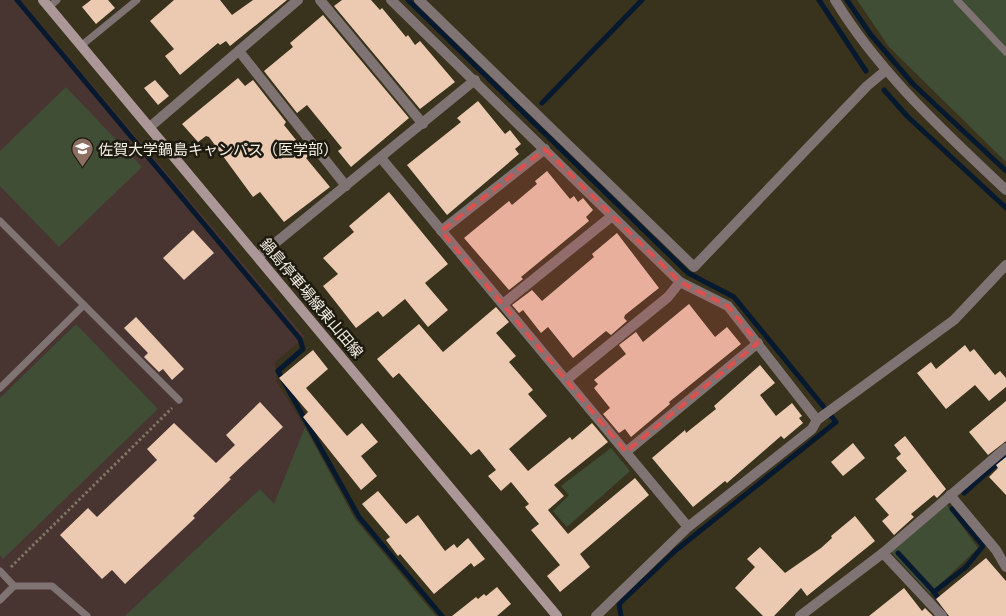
<svg xmlns="http://www.w3.org/2000/svg" width="1006" height="616" font-family="'Titillium Web','Noto Sans JP',sans-serif">
<rect width="100%" height="100%" fill="#39321c"/>
<path fill="#483430" d="M0,0H21L305,337L275,362L277,382L305,427L355,519L436,616H0Z"/>
<g fill="#404e36">
<path d="M857,0H1006V162L889,47Z"/>
<path d="M66,87L142,167L59,247L0,186V151Z"/>
<path d="M76,324L158,409L3,559L0,555V398Z"/>
<path d="M305,427L355,519L436,616H125L260,489L274,504Z"/>
<path d="M611,448L630,471L567,527L553,511L569,495L561,486Z"/>
<path d="M947,505L978,548L930,594L891,552Z"/>
</g>
<g fill="none" stroke-linecap="round" stroke-linejoin="round">
<g stroke="#06192f" stroke-width="5">
<path d="M17,0L300,339L303,349L278,371L359,517L442,616"/>
<path d="M408,0L688,273L734,297L836,422L675,551L619,604L621,616"/>
<path d="M819,0L866,71"/>
<path d="M847,0L871,35L913,84L1006,171"/>
<path d="M884,90L907,116L1006,208"/>
<path d="M542,103L642,0"/>
<path d="M964,493L1006,456"/>
<path d="M898,553L934,592"/>
<path d="M941,602L934,592L966,567L983,546L952,509"/>
</g>
</g>
<g fill="#ecc9b1">
<path d="M91,0H108L115,8L96,24L82,7Z"/>
<path d="M174,0H220L232,15L253,0H287L230,46L226,41L220,45L218,43L180,75L165,56L174,49L150,21Z"/>
<path d="M342,0H371L380,10L382,8L406,37L408,35L415,45L420,41L455,82L420,109L334,6Z"/>
<path d="M323,15L409,118L351,167L338,151L342,148L307,105L297,113L264,71L293,47L290,43Z"/>
<path d="M238,78L245,86L253,80L286,122L284,125L309,156L306,158L330,187L284,222L260,192L253,197L209,137L206,136L198,142L182,124Z"/>
<path d="M155,80L169,96L158,105L144,88Z"/>
<path d="M478,101L505,134L510,130L521,144L515,149L519,154L447,215L407,165L461,122L457,118Z"/>
<path d="M547,171L570,199L574,196L578,202L583,198L593,210L586,217L589,221L521,277L523,279L509,290L464,238L509,201L512,205L537,184L535,181Z"/>
<path d="M389,192L448,264L425,283L448,310L428,327L405,299L383,317L378,311L356,328L323,286L338,274L323,258L354,232L349,226Z"/>
<path d="M193,230L214,253L184,280L163,258Z"/>
<path d="M617,233L659,288L625,315L624,318L627,321L611,335L606,331L573,358L548,327L541,333L523,310L519,313L512,305L532,290L542,301L594,257L592,254Z"/>
<path d="M689,304L715,337L727,327L741,344L669,402L670,404L631,437L625,429L619,433L603,414L610,408L594,388L598,384L594,380L626,354L619,345L636,332L643,342Z"/>
<path d="M496,307L509,322L496,333L516,356L509,362L533,390L528,394L547,416L509,449L528,471L570,437L572,440L592,423L608,442L554,485L564,496L548,510L568,534L635,478L649,495L580,554L590,567L560,592L547,576L560,565L531,530L539,524L525,507L529,504L511,482L501,491L488,476L496,470L479,449L471,455L399,373L393,378L377,359L419,324L443,352Z"/>
<path d="M136,317L184,369L172,380L163,369L159,372L144,357L148,353L124,328Z"/>
<path d="M965,345L970,352L974,349L995,375L1000,371L1006,378V387L989,401L975,385L946,409L917,373L931,362L936,369Z"/>
<path d="M313,350L328,369L306,388L347,436L362,423L378,442L361,456L377,476L361,490L303,417L308,412L279,378Z"/>
<path d="M760,365L775,383L760,395L776,416L792,403L802,416L799,418L803,423L784,439L781,436L727,483L725,481L693,507L652,458L685,430L686,433L716,409L714,406Z"/>
<path d="M1006,401V441L988,455L969,432Z"/>
<path d="M260,402L283,427L229,478L231,479L193,516L195,518L125,584L112,570L102,579L60,535L88,508L97,517L157,460L147,449L174,423L216,463L235,445L226,435Z"/>
<path d="M905,436L946,489L937,498L934,495L911,514L914,517L894,535L882,521L889,515L875,499L907,471L896,458L901,454L894,445Z"/>
<path d="M853,443L865,458L843,476L831,462Z"/>
<path d="M1006,457V495L989,477L998,468L996,465Z"/>
<path d="M378,491L406,524L418,515L445,551L454,544L457,548L468,538L485,559L474,567L471,563L434,594L400,554L398,556L386,540L390,537L362,504Z"/>
<path d="M855,516L875,541L807,596L801,588L774,616H763L735,588L755,567L747,559L760,547L785,573L821,548L832,538L831,536Z"/>
<path d="M986,558L1006,581V616H949L936,599Z"/>
<path d="M497,587L511,604L497,616H452L476,597L478,599L484,594L486,596Z"/>
<path d="M904,588L922,611L925,608L933,616H869Z"/>
</g>
<g fill="none" stroke-linecap="round" stroke-linejoin="round">
<path stroke="#7d7764" stroke-width="3" stroke-dasharray="2.5 2.5" stroke-linecap="butt" d="M11,567L172,408"/>
<g stroke="#807373" stroke-width="7">
<path d="M957,0L1006,52"/>
<path d="M49,7L57,0"/>
<path d="M82,45L137,0"/>
<path d="M0,221L179,400"/>
<path d="M0,388L84,305"/>
<path d="M0,571L14,586H52L87,616"/>
<path d="M0,600L14,586"/>
</g>
<g stroke="#807373" stroke-width="10">
<path d="M320,0L423,124"/>
<path d="M391,0L680,282L728,306L817,420L812,429L688,527L596,616"/>
<path d="M419,0L694,267L867,86L885,71"/>
<path d="M835,0C880,74 944,131 1006,190"/>
<path d="M239,51L346,186"/>
<path d="M151,126L298,0"/>
<path d="M381,158L688,527"/>
<path d="M441,231L545,149"/>
<path d="M258,257L475,80"/>
<path d="M503,304L612,216"/>
<path d="M566,380L668,297L680,282"/>
<path d="M817,420L954,320L1006,265"/>
<path d="M626,452L758,343"/>
<path d="M950,495L996,550L1006,567"/>
<path d="M883,553L942,616"/>
<path d="M800,616L883,553L1006,448"/>
</g>
<path stroke="#ab9797" stroke-width="10" d="M43,0L557,616"/>
</g>
<path fill="#dc504d" fill-opacity="0.2" stroke="#dc504d" stroke-width="4" stroke-dasharray="10 6" stroke-linejoin="round" d="M545,149L680,282L728,306L758,343L626,452L441,231Z"/>
<defs>
<symbol id="university-pin" viewBox="-11 -11 22 30"><path d="M0 17L-7.5 6A9.5 9.5 0 1 1 7.5 6Z" fill="#8d6e63" stroke="#1d1a10"/><path d="M0-5L7-2L0 1L-7-2ZM-4 1L0 2.5L4 1V4Q0 6-4 4Z" fill="#fff"/></symbol>
</defs>
<g fill-rule="evenodd">
<use href="#university-pin" x="70" y="136" width="25" height="34"/>
</g>
<g text-anchor="middle" dominant-baseline="central" stroke-width="5" stroke-linejoin="round" paint-order="stroke">
<g font-size="15" fill="#f4efe2" stroke="#1d1a10" text-anchor="start">
<text x="98" y="149">佐賀大学鍋島キャンパス（医学部）</text>
</g>
<g font-size="15" fill="#f4efe2" stroke="#1d1a10">
<text transform="translate(312 298) rotate(50)">鍋島停車場線東山田線</text>
</g>
</g>
</svg>
